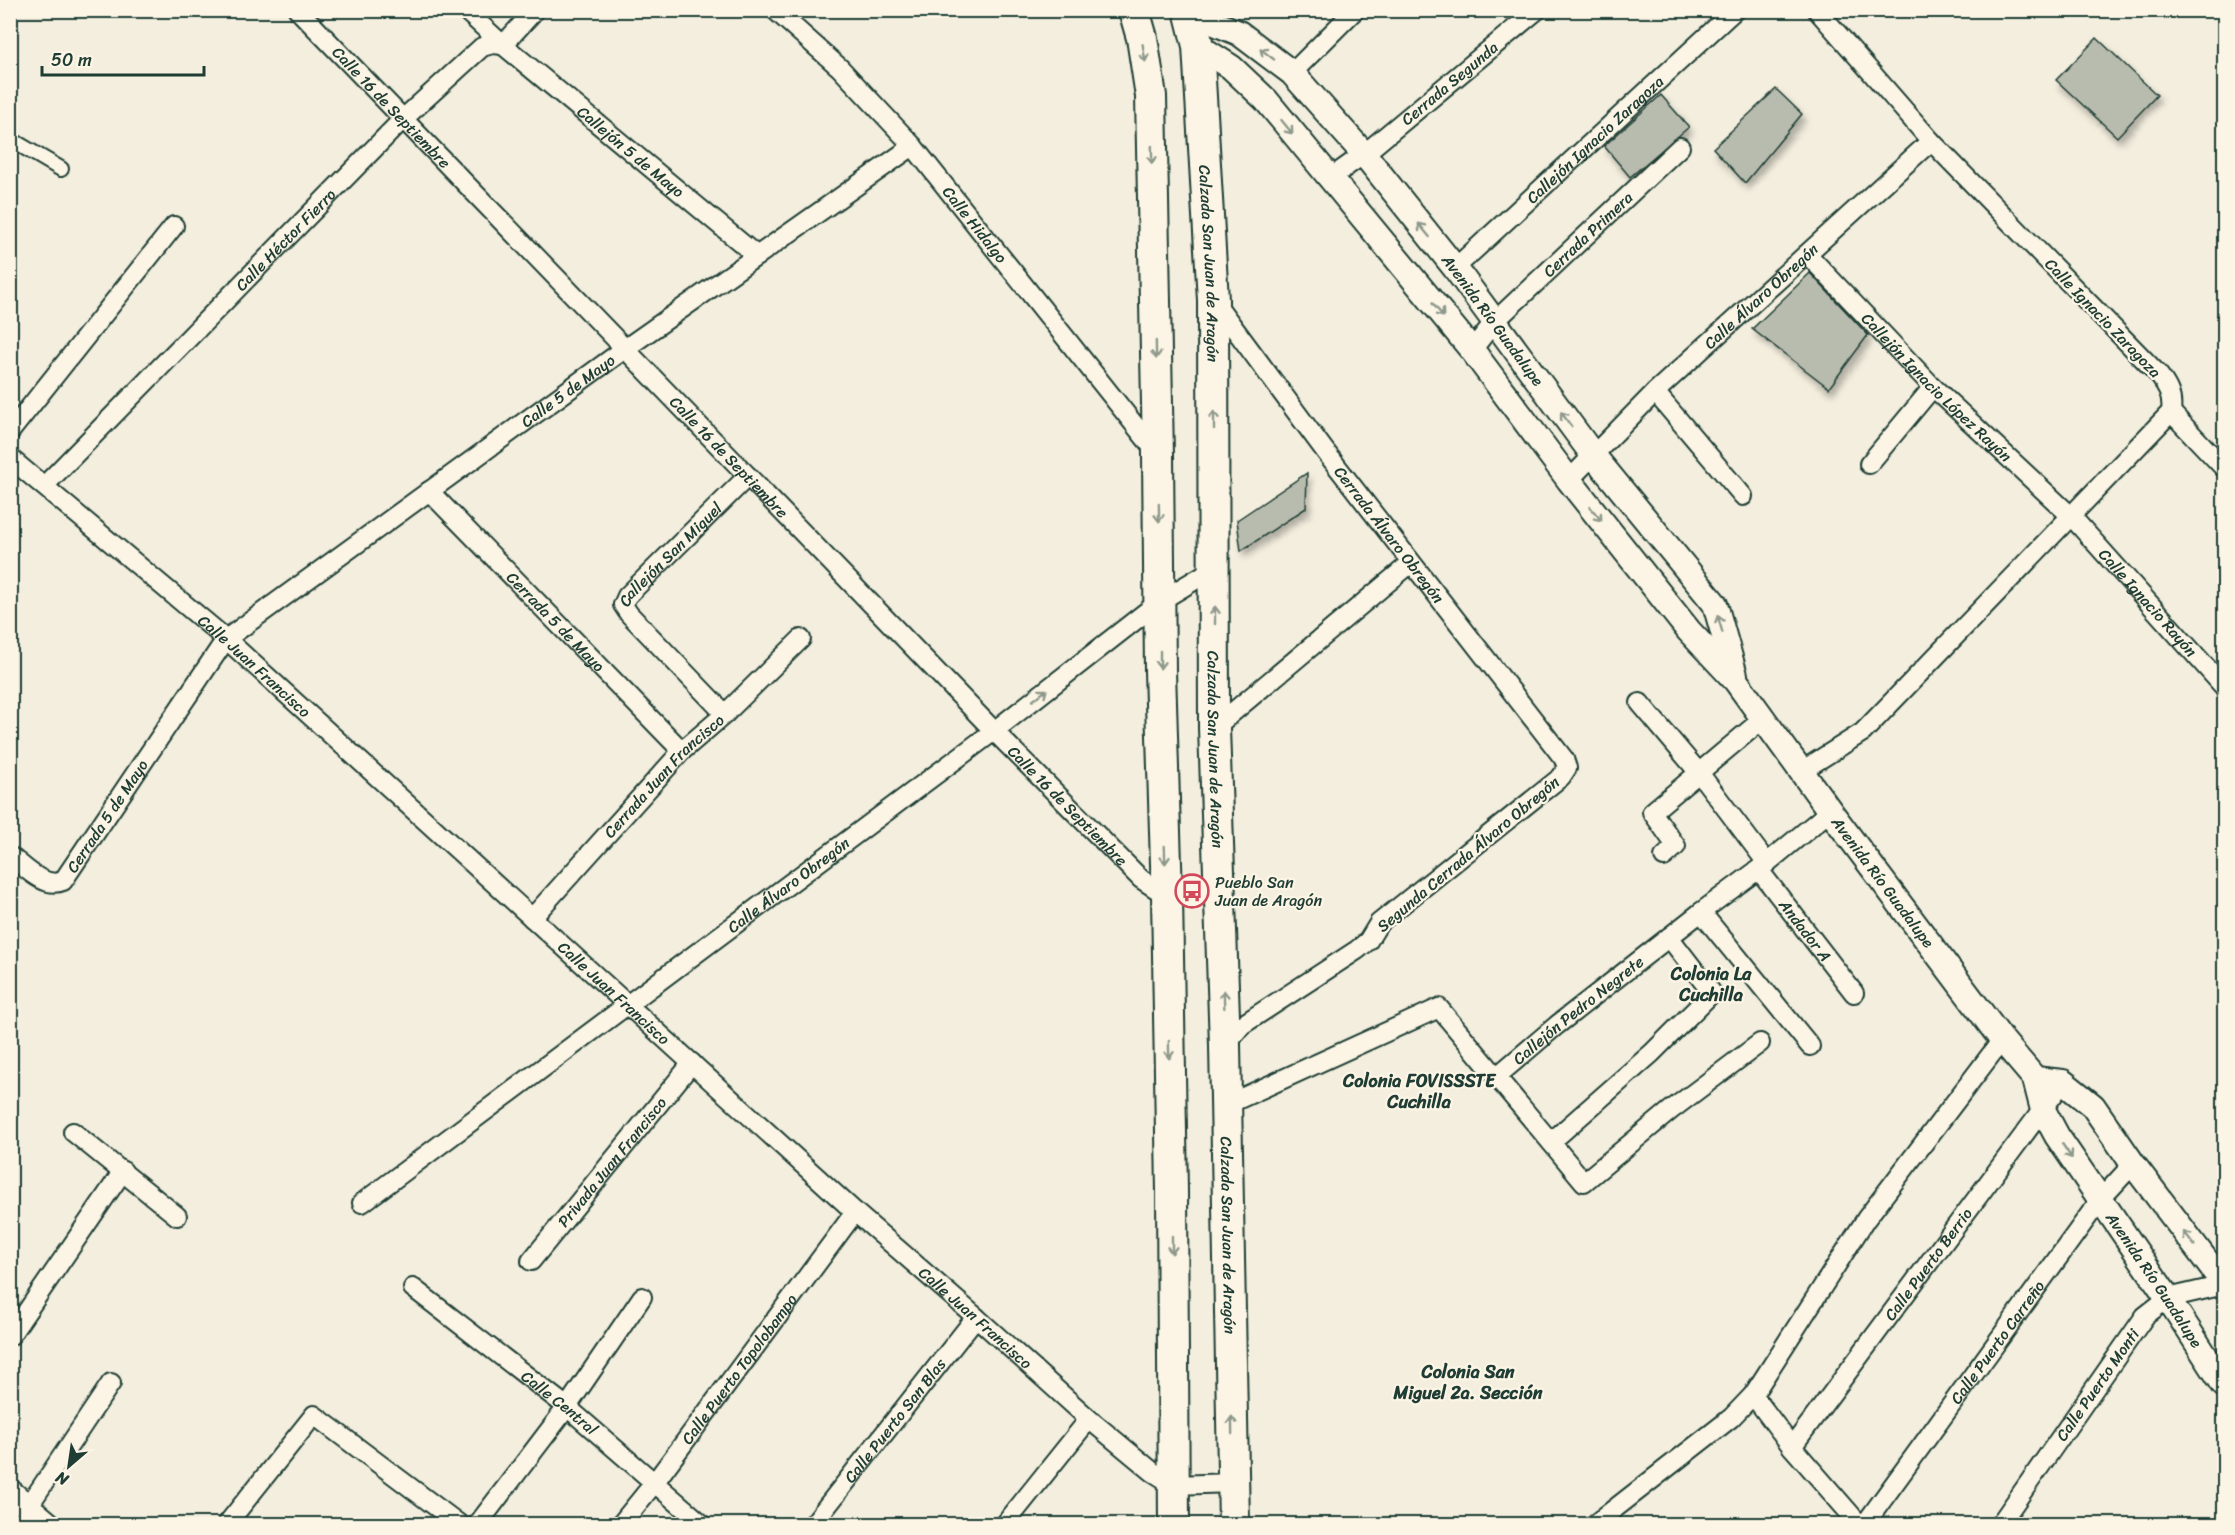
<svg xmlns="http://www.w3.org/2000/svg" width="2235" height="1535" font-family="Sriracha,sans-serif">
<defs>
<filter id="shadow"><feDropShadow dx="3.5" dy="6" stdDeviation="3" flood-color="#0004"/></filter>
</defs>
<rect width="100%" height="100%" fill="#f3eede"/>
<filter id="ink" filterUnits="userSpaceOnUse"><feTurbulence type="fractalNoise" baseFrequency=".0167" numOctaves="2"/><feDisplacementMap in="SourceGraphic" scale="12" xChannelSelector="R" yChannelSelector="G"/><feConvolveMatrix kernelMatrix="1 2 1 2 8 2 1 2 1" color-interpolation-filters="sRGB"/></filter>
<g filter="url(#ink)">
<g fill="#b8bcae" stroke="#1f3d34" stroke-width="1.5" filter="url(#shadow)">
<path d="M2097,38L2157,95L2117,137L2056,80Z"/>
<path d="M1776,89L1802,114L1745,183L1713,148Z"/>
<path d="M1661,95L1689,127L1630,177L1604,146Z"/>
<path d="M1810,273L1868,335L1829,388L1752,329Z"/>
<path d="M1307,473L1306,508L1241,551L1237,520Z"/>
</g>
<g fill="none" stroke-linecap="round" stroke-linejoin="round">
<defs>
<path id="pedestrian" d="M10,139L61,169"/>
<g id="minor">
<path id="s1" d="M298,10L994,731L1141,879L1167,896"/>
<path id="s2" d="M465,10L503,45L757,256"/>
<path id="s3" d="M775,10L840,68L913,146L1157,453"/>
<path d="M1292,73L1355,10"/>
<path id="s4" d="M1329,179L1364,154L1537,10"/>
<path id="s5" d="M1807,254L1933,387L2072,517L2224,687"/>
<path id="s6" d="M1455,268L1735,10"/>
<path id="s7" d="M1214,301L1325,451L1564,759L1567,768L1561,777L1379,923L1368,941L1357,950L1242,1025L1225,1045"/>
<path id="s8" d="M1472,350L1494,322L1680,147"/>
<path d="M1655,392L1743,496"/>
<path d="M2171,412L2224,468"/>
<path d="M10,432L174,226"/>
<path id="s9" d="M10,458L226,639L855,1212L976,1317L1089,1419L1153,1472L1174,1485L1233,1483"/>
<path d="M1869,464L1933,387"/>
<path id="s10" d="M1569,480L1655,392L1931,141"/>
<path id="s11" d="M44,486L402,120L482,47L493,44L503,45L535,10"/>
<path id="s12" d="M429,491L682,751"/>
<path d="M1640,703L1700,774L1767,863"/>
<path id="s13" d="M725,714L629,614L623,605L627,596L748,476"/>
<path d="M1214,728L1411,563"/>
<path d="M1803,770L1863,732L2171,412C2173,396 2168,387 2158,374L1931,141L1817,10"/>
<path id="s14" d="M10,856C25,867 44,889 63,881L226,639L626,348L913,146"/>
<path d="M1664,857L1676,846L1652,812L1764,718"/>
<path id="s15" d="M1759,870L1854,993"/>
<path d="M1701,912L1810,1046"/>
<path id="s16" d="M532,918L682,751L725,714L801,639"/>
<path id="s17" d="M1496,1077L1557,1025L1701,912L1767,863L1830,811"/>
<path d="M1226,1105L1439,1008L1584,1182L1671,1110L1760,1043"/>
<path d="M73,1132L177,1216"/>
<path d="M1551,1142L1652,1053L1712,993L1669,937"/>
<path id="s18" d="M362,1203L994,731L1160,601L1215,568"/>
<path id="s19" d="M531,1261L692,1063"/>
<path id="s20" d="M413,1288L567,1407L702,1524"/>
<path d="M10,1336L123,1171"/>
<path d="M1753,1395L1792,1447L1859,1524"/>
<path id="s21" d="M1792,1447L2063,1082"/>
<path d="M28,1507L111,1383"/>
<path d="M227,1524L314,1415L459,1524"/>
<path d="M478,1524L567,1407L642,1297"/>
<path id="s22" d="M621,1524L655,1482L855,1212"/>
<path id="s23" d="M813,1524L976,1317"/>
<path d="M1005,1524L1089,1419"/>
<path d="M1595,1524L1731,1418L1753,1395L1866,1219L2002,1040"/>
<path id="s24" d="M1865,1524L2100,1200L2133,1164"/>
<path id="s25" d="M2000,1524L2145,1316L2168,1298L2224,1285"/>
</g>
<g id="tertiary">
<path id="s26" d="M1190,13L1239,33L1292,73L1364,154L1455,268L1593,455L1715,604L1735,675"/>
<path id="s27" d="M1198,46L1231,67L1266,100L1472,350L1569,480L1689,631L1736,681L1830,811L2002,1040L2035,1079L2043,1110L2057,1136L2168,1298L2224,1385"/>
<path d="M2035,1079L2063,1082L2093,1106L2133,1164L2224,1284"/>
<path d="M10,1492L48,1524"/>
</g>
<g id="primary">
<path d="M1134,10L1142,38L1151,96L1158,455L1160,671L1167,896L1172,1191L1174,1524"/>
<path id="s28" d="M1189,10L1198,46L1213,300L1214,728L1225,1045L1234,1524"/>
</g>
</defs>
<use href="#pedestrian" stroke="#1f3d34" stroke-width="18"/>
<use href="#minor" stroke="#1f3d34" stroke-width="22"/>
<use href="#tertiary" stroke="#1f3d34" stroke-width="28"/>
<use href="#primary" stroke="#1f3d34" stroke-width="34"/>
<use href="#pedestrian" stroke="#fcf5e5" stroke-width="14"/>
<use href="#minor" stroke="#fcf5e5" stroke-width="18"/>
<use href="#tertiary" stroke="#fcf5e5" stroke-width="24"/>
<use href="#primary" stroke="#fcf5e5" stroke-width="30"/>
</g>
<defs><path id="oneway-shaft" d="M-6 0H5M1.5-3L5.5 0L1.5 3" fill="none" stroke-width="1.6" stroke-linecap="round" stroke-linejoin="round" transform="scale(1.5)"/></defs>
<g stroke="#8e998c">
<use href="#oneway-shaft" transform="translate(1144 53) rotate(81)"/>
<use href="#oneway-shaft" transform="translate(1267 54) rotate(-142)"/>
<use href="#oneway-shaft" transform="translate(1287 127) rotate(51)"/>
<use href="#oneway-shaft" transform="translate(1152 155) rotate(89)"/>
<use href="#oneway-shaft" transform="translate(1424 230) rotate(-129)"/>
<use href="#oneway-shaft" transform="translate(1438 310) rotate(50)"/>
<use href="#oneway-shaft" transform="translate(1156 350) rotate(89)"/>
<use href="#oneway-shaft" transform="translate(1566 419) rotate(-126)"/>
<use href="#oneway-shaft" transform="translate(1214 420) rotate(-90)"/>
<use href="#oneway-shaft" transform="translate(1159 513) rotate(89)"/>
<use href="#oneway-shaft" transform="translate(1596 514) rotate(51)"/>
<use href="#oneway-shaft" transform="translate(1215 615) rotate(-90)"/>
<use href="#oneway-shaft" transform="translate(1720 624) rotate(-106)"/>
<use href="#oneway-shaft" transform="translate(1160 660) rotate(90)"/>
<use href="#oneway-shaft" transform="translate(1040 695) rotate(-38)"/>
<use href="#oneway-shaft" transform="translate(1165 855) rotate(88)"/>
<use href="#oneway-shaft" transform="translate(1224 999) rotate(-92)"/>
<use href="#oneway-shaft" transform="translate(1169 1050) rotate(89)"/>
<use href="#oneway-shaft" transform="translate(2067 1151) rotate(56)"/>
<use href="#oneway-shaft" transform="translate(2189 1238) rotate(-127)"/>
<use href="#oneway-shaft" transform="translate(1172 1245) rotate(90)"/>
<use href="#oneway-shaft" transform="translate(1232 1425) rotate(-91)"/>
</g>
</g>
<defs>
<symbol id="bus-ring" viewBox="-11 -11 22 22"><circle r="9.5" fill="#fcf5e5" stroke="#d1495b" stroke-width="1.5"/><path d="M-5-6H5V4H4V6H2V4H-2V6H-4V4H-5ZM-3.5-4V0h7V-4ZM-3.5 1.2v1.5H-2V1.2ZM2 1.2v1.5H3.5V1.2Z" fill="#d1495b"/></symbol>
</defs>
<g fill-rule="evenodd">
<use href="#bus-ring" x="1173" y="872" width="38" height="38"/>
</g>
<g text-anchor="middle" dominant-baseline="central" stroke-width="4.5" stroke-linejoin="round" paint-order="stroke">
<g font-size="16" fill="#1f3d34" stroke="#fcf5e5">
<text stroke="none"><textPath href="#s4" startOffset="154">Cerrada Segunda</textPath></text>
<text stroke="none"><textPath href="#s1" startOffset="135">Calle 16 de Septiembre</textPath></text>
<text stroke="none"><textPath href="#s6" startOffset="190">Callejón Ignacio Zaragoza</textPath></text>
<text stroke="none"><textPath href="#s2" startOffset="218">Callejón 5 de Mayo</textPath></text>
<text stroke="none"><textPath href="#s3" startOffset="294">Calle Hidalgo</textPath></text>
<text stroke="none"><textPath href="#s8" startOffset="164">Cerrada Primera</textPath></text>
<text stroke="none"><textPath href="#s11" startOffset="345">Calle Héctor Fierro</textPath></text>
<text stroke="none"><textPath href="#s28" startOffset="255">Calzada San Juan de Aragón</textPath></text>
<text stroke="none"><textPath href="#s10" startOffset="266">Calle Álvaro Obregón</textPath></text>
<text transform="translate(2103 318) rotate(46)">Calle Ignacio Zaragoza</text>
<text stroke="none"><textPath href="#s26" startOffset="438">Avenida Río Guadalupe</textPath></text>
<text stroke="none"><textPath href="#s5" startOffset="186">Callejón Ignacio López Rayón</textPath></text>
<text stroke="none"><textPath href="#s14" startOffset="776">Calle 5 de Mayo</textPath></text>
<text stroke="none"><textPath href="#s1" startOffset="621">Calle 16 de Septiembre</textPath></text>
<text stroke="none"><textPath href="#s7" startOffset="292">Cerrada Álvaro Obregón</textPath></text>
<text stroke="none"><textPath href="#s13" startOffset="219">Callejón San Miguel</textPath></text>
<text stroke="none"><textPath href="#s5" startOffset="488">Calle Ignacio Rayón</textPath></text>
<text stroke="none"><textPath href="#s12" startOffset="182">Cerrada 5 de Mayo</textPath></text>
<text stroke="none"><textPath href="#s9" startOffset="321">Calle Juan Francisco</textPath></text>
<text stroke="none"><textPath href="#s28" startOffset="741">Calzada San Juan de Aragón</textPath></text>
<text stroke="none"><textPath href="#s16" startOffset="194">Cerrada Juan Francisco</textPath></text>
<text stroke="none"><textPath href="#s1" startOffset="1107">Calle 16 de Septiembre</textPath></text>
<text stroke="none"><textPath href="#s14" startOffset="140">Cerrada 5 de Mayo</textPath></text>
<text transform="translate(1468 854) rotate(-40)">Segunda Cerrada Álvaro Obregón</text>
<text stroke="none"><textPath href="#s27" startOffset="1084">Avenida Río Guadalupe</textPath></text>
<text stroke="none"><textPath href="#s18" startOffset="532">Calle Álvaro Obregón</textPath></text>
<text stroke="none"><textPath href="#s15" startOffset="76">Andador A</textPath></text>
<text stroke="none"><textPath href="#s9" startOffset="807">Calle Juan Francisco</textPath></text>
<text stroke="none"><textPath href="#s17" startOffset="106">Callejón Pedro Negrete</textPath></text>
<text stroke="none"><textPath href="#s19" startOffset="128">Privada Juan Francisco</textPath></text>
<text stroke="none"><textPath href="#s28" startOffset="1227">Calzada San Juan de Aragón</textPath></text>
<text stroke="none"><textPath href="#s21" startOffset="228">Calle Puerto Berrio</textPath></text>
<text stroke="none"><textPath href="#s27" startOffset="1568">Avenida Río Guadalupe</textPath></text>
<text stroke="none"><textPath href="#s9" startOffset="1293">Calle Juan Francisco</textPath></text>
<text stroke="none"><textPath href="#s24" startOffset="225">Calle Puerto Carreño</textPath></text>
<text stroke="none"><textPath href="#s22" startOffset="195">Calle Puerto Topolobampo</textPath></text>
<text stroke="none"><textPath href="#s25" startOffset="170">Calle Puerto Monti</textPath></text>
<text stroke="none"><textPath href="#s20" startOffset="186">Calle Central</textPath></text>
<text stroke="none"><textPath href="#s23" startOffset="132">Calle Puerto San Blas</textPath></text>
</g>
<g font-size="16" fill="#1f3d34" stroke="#fcf5e5" text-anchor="start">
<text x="1215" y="882">Pueblo San<tspan x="1215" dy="18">Juan de Aragón</tspan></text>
</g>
<g font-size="18" font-weight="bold" fill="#1f3d34" stroke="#fcf5e5">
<text x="1711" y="974">Colonia La<tspan x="1711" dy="21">Cuchilla</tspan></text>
<text x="1419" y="1081">Colonia FOVISSSTE<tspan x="1419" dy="21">Cuchilla</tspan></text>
<text x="1468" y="1372">Colonia San<tspan x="1468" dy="21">Miguel 2a. Sección</tspan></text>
</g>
</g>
<rect width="2235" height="1535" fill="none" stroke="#fcf5e5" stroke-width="36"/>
<rect x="18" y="18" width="2199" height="1499" fill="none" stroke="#1f3d34" stroke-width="2" filter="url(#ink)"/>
<g transform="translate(69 1466) rotate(209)" stroke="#fcf5e5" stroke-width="4.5" paint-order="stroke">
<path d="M0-4.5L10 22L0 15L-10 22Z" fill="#1f3d34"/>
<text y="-9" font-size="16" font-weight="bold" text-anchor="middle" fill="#1f3d34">N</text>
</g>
<path d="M42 66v9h162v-9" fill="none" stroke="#1f3d34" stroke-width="3"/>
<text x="51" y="66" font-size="18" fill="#1f3d34" stroke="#fcf5e5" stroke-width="4.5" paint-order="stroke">50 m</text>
</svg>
